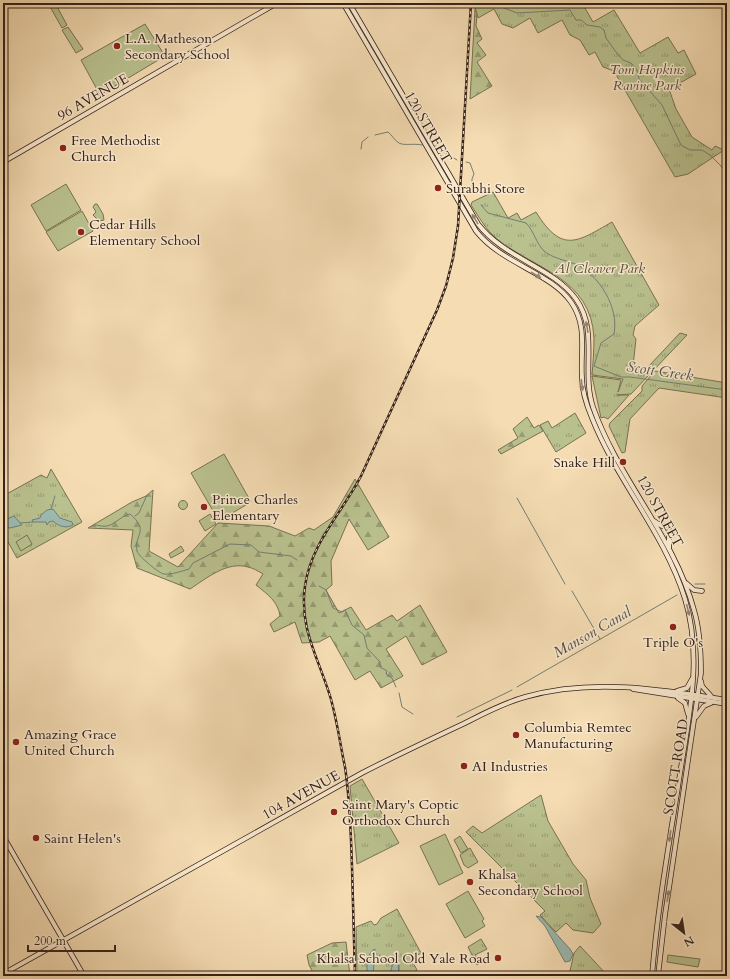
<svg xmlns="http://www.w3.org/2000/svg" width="730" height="979" font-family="Cardo,serif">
<defs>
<pattern id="grass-tufts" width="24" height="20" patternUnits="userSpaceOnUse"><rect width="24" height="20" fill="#b9c18e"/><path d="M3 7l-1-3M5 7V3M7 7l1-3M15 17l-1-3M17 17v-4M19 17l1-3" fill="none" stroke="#979c73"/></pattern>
<pattern id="forest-firs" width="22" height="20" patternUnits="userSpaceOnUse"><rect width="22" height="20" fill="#b9c18e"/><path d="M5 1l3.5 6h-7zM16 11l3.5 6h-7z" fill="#979c73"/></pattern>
</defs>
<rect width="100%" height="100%" fill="#f5dcb3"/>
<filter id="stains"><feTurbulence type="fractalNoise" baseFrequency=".005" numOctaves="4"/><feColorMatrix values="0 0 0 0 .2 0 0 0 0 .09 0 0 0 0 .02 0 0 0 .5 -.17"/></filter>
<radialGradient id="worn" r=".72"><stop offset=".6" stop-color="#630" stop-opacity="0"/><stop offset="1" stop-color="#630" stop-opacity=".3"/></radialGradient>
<g fill="url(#grass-tufts)" stroke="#787254">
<path d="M474,3H582L593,22L614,10L640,53L668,37L678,53L684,50L696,74L669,89L676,109L692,137L712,150L715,146L724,150L688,174L675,177L614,71L603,67L595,52L589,55L580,40L570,35L562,20L538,33L530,18L513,28L502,24L494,9L478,18Z"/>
<path d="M493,192L508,218L517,213L521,220L536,212C562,254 577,242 612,222L659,305L635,326L633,335L636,339L633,366L647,368L680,333L687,335L631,394L617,395H629L608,419L604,417L601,418L592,376L621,380L618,392L623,379L592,375C593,363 594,350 594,338C591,278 536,270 497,239C486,230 479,217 471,205L472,202Z"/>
<path d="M95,204H97L103,214L104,220L99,221L93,215L96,212L93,207Z"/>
<path d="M655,371L727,383V398L659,388L630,419L625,452L622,453L609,426L610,423L642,391V386Z"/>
<path d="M575,413L586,433L556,452L540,425L548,421L552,428Z"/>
<path d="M51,469L82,522L17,558L3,533V496L41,475L47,478Z"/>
<circle cx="183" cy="505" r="4.5"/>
<path d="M181,546L184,551L171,558L169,554Z"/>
<path d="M362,779L399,843L357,864L350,786Z"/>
<path d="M541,795L548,821L573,864L586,880L590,898L601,924L593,933L573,930L566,923L556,932L540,915L545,911L466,832L473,826L482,833Z"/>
<path d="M470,848L478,862L468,868L464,865L460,855Z"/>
<path d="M397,909L421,953L411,959L417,970L408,976H399V965L390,973L391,976H357L356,927L371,921L374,925L377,924L381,918Z"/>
<path d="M481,939L487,949L475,955L480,963L477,965L468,947Z"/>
<path d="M580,946L608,976H609H572L570,971L574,953Z"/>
<path d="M668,955L700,959L698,967L667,962Z"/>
</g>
<g fill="url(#forest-firs)" stroke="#787254">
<path d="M475,9L477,15L476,26L482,39L477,43L486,55L477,62L492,86L470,99Z"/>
<path d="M527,417L534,428L539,425L543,431L501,454L498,450L518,438L513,429Z"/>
<path d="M355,479L389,537L368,550L349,519L331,561L332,585L326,590L339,613L351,607L366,630L392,615L397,621L420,605L447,652L422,665L406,636L386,649L403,676L381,688L370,671L355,680L330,636L319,642L302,643L295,622L274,632L270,624L280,616C278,601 267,594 256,585L263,574C258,571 253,568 248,567C227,561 207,578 190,589L137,568L131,546L133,530L88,528L132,502L146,496L153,490L149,551L178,567L218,523L269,526L295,536L309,528L314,530L333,517Z"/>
<path d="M346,942L350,976H315L309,965L307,955L332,943Z"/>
</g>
<g fill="#b9c18e" stroke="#787254">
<path d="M48,3H55L67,25L62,28Z"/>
<path d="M145,24L165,56L100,95L81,60Z"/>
<path d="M68,27L83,49L76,53L62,30Z"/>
<path d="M66,184L81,210L46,231L31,205Z"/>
<path d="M82,211L93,231L58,251L46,232Z"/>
<path d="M224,454L251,502L219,521L191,473Z"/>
<path d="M210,514L216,524L205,531L199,521Z"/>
<path d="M27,535L32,544L21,551L16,542Z"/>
<path d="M445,834L463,873L439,885L420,846Z"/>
<path d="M460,836L468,849L461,853L454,840Z"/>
<path d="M468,891L484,919L482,921L485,926L465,938L446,904Z"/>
</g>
<g fill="#9cbbb1" stroke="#737e74">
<path d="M53,509L60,518L72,522L73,525C66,529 58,526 53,521L49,522L47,525L46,522H33L32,520L40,518L41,515L47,510Z"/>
<path d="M14,516L22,525L10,528L3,526L7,519Z"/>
<path d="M536,916L541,917L570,949L573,954L570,961L565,962L545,926Z"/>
<path d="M375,949L373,976H368C366,967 366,954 375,949Z"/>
<path d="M395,957L398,960L399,976H391L390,973Z"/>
</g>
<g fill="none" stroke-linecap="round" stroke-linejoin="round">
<g stroke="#737e74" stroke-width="1">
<path d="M491,3L517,13L570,10L576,20H581L587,25L600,27L604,30L606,38L616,52L623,60L631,63L637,70L639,79L662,105L681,145L690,150H702L710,155L721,166L727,176"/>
<path d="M375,135L388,132C392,135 394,140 399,143C404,146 414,143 422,145"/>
<path d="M361,149L362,142L368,137"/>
<path d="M441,150L457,160"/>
<path d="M466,162L470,163L474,174L472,179V188"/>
<path d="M481,205L488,213L526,223C534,231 536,243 544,251C552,258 565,260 575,264C600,275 619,308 614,334L601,343L594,366L621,377H630L727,390"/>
<path d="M517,498L565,584"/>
<path d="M51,509L55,496"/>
<path d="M135,516L139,513L147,495"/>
<path d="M20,523L33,522"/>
<path d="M94,525C99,525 103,527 107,526C116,524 122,515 130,514C150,531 134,534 137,551C138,556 160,574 164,574C171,575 182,571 189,569L193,563L230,544L251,545L259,552L291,556L297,560"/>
<path d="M695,584H705"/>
<path d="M319,586L326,590L333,608L342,612L345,610L352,625L364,635L367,648L380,662V667L387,671L386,674L392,678L396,687"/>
<path d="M572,591L600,639"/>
<path d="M517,687L677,595"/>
<path d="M399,693L402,707L413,714"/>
<path d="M457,717L512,690"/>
</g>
<defs>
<g id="secondary">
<path d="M343,3L476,231C502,264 550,272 571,302C588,326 580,352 582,378C582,392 587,406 592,418C617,481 665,534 685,599C704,661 687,724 678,787C668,850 657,913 652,976"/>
<path d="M349,3L478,224C505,259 553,267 576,299C599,331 581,371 593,407C618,479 674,536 694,610C700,630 701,652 701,673L665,915L658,976"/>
<path d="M3,162L277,3"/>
<path d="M654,521L662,526L672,525"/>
<path d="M669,548V537L674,529"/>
<path d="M686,583L694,590L702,591"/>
<path d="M701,681L702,686L711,696"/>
<path d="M633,689L727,704"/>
<path d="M677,691L687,688L692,679"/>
<path d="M678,698L685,703L688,714"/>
<path d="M696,717L704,706L711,703"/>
<path d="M3,836L84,976"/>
<path d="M3,974L362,773C395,756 429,740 463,724C483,714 503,703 525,697C591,678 660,689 727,700"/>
</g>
</defs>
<use href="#secondary" stroke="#362219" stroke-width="5.5"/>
<use href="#secondary" stroke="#f8e8ce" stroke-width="4"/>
<defs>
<path id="rail" d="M355,976C354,940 353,903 352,867C351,834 350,800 345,767C340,744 337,719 330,696C318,657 299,628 305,586C311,543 342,513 361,476L437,310L446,286L453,258L458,226L471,3"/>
</defs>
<use href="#rail" stroke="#362219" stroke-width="2.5"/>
<use href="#rail" stroke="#f8e8ce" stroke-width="1" stroke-dasharray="3" stroke-linecap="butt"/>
</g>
<defs><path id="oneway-solid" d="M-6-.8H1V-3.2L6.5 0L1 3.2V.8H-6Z"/></defs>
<g fill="#978574">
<use href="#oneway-solid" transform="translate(475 219) rotate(-121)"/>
<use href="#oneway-solid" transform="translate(536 275) rotate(30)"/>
<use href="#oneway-solid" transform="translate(587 327) rotate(-100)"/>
<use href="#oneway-solid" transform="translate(582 385) rotate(83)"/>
<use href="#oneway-solid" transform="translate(688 610) rotate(76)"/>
<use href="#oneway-solid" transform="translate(670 836) rotate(98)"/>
<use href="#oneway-solid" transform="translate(668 896) rotate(-81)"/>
</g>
<g fill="#8f2418" stroke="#f8e8ce" stroke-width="1.5">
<circle cx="117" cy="46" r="4"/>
<circle cx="63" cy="148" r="4"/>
<circle cx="438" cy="188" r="4"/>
<circle cx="81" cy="232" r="4"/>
<circle cx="623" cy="462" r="4"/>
<circle cx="204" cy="507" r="4"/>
<circle cx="673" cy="627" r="4"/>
<circle cx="516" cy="735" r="4"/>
<circle cx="16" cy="742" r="4"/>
<circle cx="464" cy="766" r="4"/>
<circle cx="334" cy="812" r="4"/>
<circle cx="36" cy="838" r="4"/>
<circle cx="470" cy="882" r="4"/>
<circle cx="498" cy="958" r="4"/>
</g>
<g text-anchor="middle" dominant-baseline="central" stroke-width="3" stroke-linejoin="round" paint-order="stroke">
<g font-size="14" fill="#362219" stroke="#f8e8ce" text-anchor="start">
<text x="125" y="38">L.A. Matheson<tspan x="125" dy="16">Secondary School</tspan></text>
<text x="71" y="140">Free Methodist<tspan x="71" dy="16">Church</tspan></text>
<text x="446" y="188">Surabhi Store</text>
<text x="89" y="224">Cedar Hills<tspan x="89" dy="16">Elementary School</tspan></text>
<text x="615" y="462" text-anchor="end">Snake Hill</text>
<text x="212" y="499">Prince Charles<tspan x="212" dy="16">Elementary</tspan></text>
<text x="673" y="642" text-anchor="middle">Triple O's</text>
<text x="524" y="727">Columbia Remtec<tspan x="524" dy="16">Manufacturing</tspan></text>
<text x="24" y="734">Amazing Grace<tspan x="24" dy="16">United Church</tspan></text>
<text x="472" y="766">AI Industries</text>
<text x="342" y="804">Saint Mary's Coptic<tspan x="342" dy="16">Orthodox Church</tspan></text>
<text x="44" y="838">Saint Helen's</text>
<text x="478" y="874">Khalsa<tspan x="478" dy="16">Secondary School</tspan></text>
<text x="490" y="958" text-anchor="end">Khalsa School Old Yale Road</text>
</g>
<g font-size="14" font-style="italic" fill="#574a36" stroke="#f8e8ce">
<text x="647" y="69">Tom Hopkins<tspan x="647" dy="16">Ravine Park</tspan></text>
<text x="600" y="268">Al Cleaver Park</text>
</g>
<g font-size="14" fill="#362219" stroke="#f8e8ce">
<text transform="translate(93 97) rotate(-30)">96 AVENUE</text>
<text transform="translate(428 127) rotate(60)">120 STREET</text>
<text transform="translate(660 511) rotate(61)">120 STREET</text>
<text transform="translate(676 767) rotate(-81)">SCOTT ROAD</text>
<text transform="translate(301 795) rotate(-29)">104 AVENUE</text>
</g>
<g font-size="15" font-style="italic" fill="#555047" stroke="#f8e8ce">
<text transform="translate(660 371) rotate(8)">Scott Creek</text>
<text transform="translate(592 632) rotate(-30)">Manson Canal</text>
</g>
</g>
<rect width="730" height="979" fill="none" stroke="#f5dcb3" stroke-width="16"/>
<rect x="4" y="4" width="722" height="971" fill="none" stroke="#362219" stroke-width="2"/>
<rect x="8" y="8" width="714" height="963" fill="none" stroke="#362219"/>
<g transform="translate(684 933) rotate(150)" stroke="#f8e8ce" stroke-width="3" paint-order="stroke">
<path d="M0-3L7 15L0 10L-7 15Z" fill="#362219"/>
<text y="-6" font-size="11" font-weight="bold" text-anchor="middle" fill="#362219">N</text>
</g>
<path d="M28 945v6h87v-6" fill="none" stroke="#362219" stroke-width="2"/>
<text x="34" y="945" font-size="12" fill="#362219" stroke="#f8e8ce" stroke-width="3" paint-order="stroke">200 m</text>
<rect width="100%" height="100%" filter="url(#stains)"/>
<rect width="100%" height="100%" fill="url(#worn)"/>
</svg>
